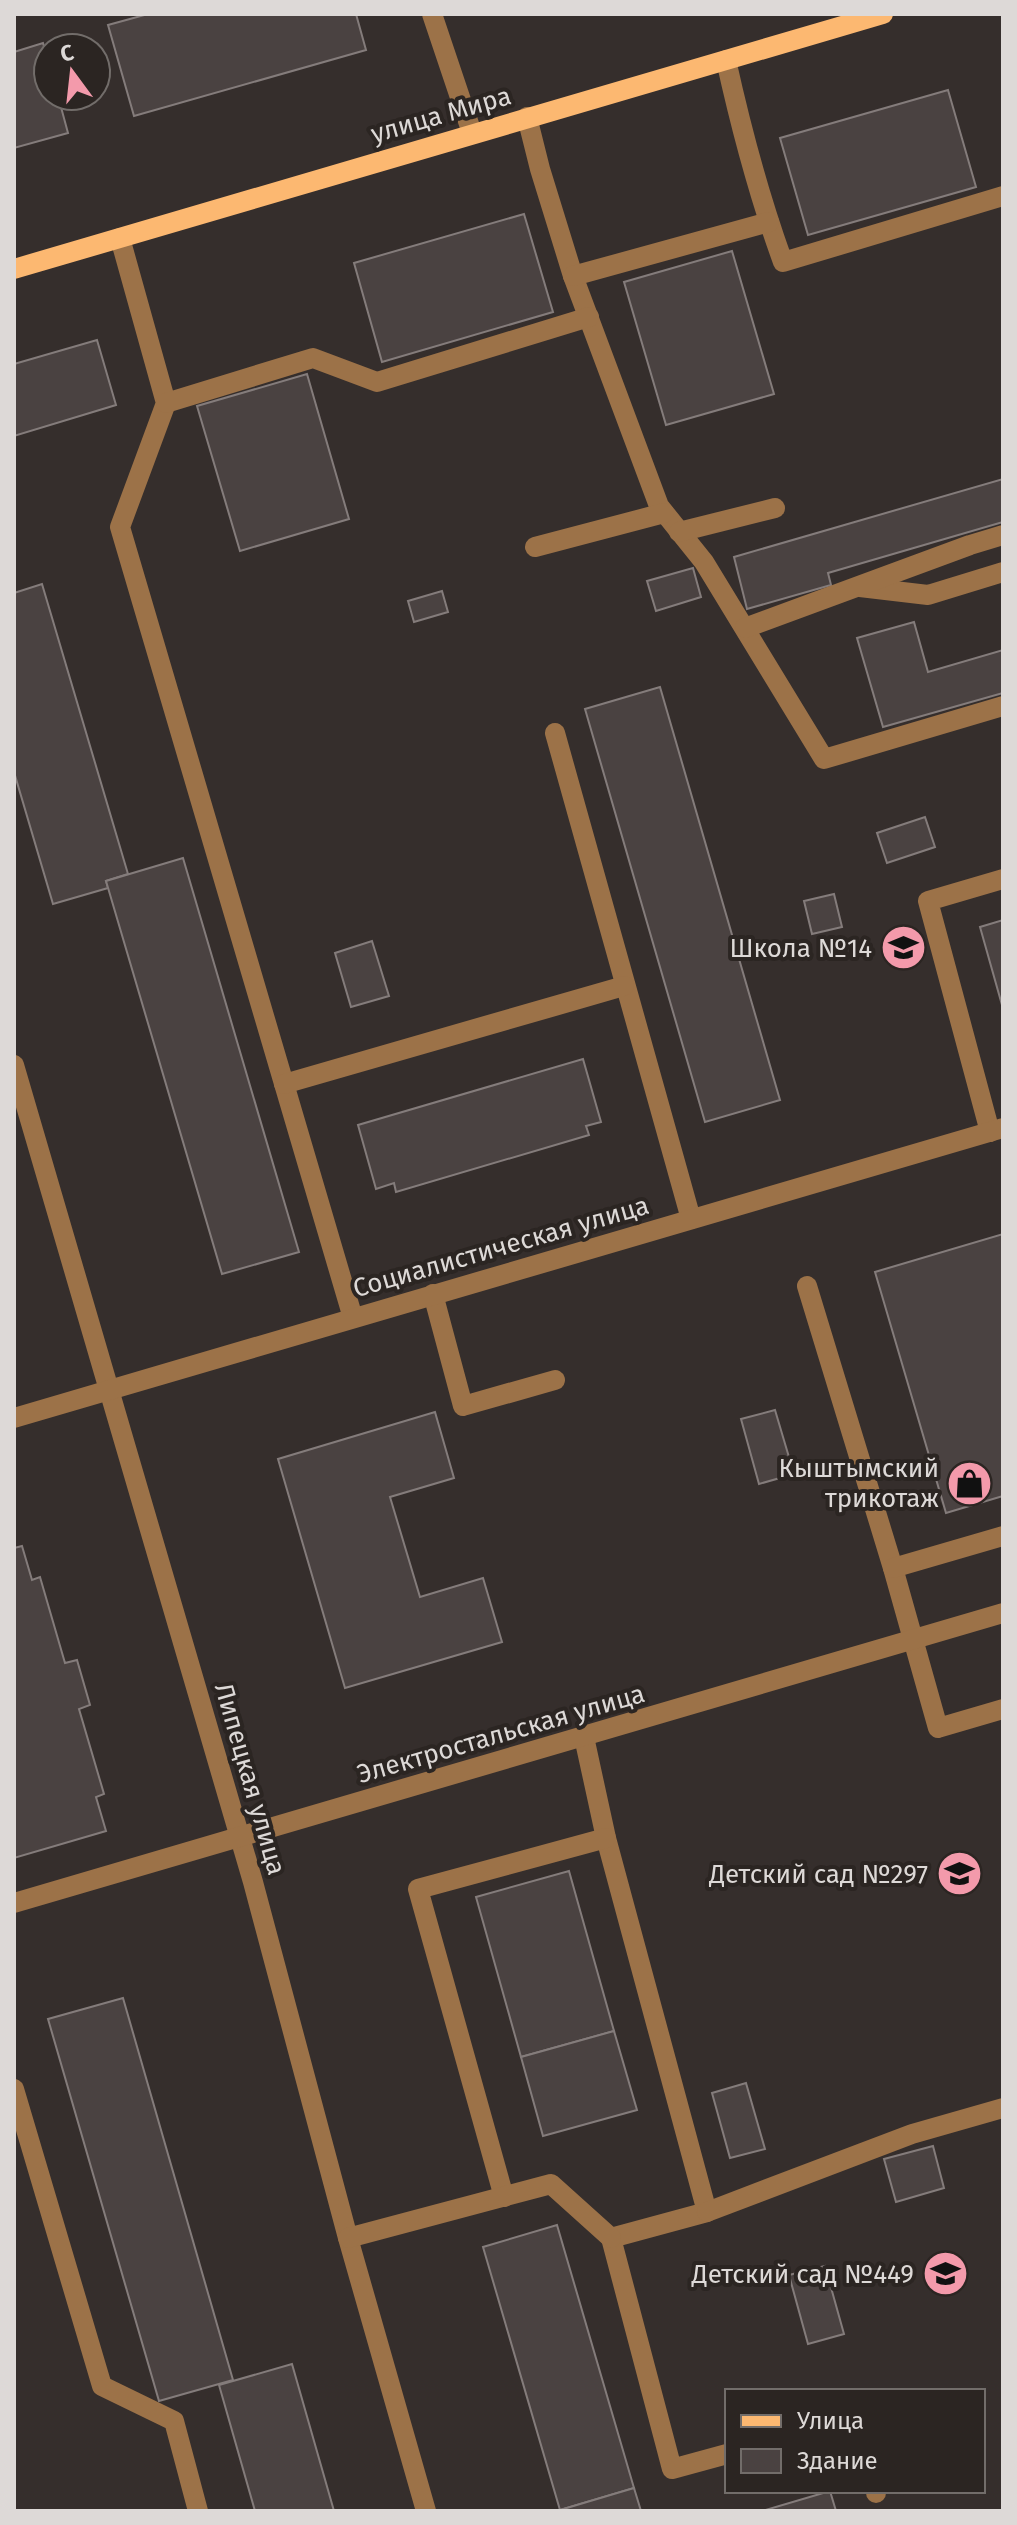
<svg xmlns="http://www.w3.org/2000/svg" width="1017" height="2525" font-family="'Fira Sans',sans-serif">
<rect width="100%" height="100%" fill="#352e2c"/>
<g fill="#4a4241" stroke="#847c7b" stroke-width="2">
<path d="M148,14H356L366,50L134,116L108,25Z"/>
<path d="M43,43L48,60V96H58L68,133L14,148V52Z"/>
<path d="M948,90L976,187L808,235L780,138Z"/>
<path d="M524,214L553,312L382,362L354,263Z"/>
<path d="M732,251L774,394L666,425L624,282Z"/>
<path d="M97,340L116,405L14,436V364Z"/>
<path d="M307,374L349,519L240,551L197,406Z"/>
<path d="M1003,479V522L828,573L831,585L747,609L734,557Z"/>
<path d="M693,568L701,597L656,611L647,581Z"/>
<path d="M42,584L128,874L106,881L108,888L53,904L14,772V593Z"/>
<path d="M442,591L448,612L414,622L408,601Z"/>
<path d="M914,622L928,672L1003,650V693L883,727L857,638Z"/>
<path d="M660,687L780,1100L705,1122L585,709Z"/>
<path d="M925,817L935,847L887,863L877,833Z"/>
<path d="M183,858L299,1252L222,1274L106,881Z"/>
<path d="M834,894L842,927L812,934L804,901Z"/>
<path d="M1003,920V1005H1002L980,927Z"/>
<path d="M372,941L389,996L351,1007L335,953Z"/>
<path d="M583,1059L601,1122L586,1126L589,1135L396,1192L394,1183L376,1189L358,1125Z"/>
<path d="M1003,1234V1496L946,1513L875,1272Z"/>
<path d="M775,1410L794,1474L759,1484L741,1419Z"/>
<path d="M435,1412L454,1478L390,1497L420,1597L483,1578L502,1642L345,1688L278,1459Z"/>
<path d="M22,1546L32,1580L40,1577L65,1663L77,1660L90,1705L79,1709L104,1794L96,1797L106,1831L14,1858V1548Z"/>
<path d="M569,1871L614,2031L521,2057L476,1897Z"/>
<path d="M123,1998L233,2380L159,2401L48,2019Z"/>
<path d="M614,2031L637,2110L543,2136L521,2057Z"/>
<path d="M746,2083L765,2149L730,2158L712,2093Z"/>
<path d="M933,2146L944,2188L896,2202L884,2159Z"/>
<path d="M557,2225L634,2488L560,2510L483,2247Z"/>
<path d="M825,2266L844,2334L808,2344L789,2275Z"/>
<path d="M292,2364L334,2511H255L219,2385Z"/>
<path d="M634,2488L641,2511H560V2510Z"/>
<path d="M830,2491L836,2511H762Z"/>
</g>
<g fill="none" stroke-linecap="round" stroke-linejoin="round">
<g stroke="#9c7248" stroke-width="20">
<path d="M432,14L472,133"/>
<path d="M726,60C741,128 759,196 783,262L1003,196"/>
<path d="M527,117L540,169L573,276L659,506L704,562L824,759L1003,706"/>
<path d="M120,238L166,403L120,527L353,1318"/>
<path d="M573,276L769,222"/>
<path d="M166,403L313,358L377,382L589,317"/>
<path d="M679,532L775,508"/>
<path d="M535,547L664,513"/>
<path d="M860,587L928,595L1003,572"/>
<path d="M745,628L970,545L1003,535"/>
<path d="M555,733L691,1219"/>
<path d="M14,1065L253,1882L348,2238L426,2511"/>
<path d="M284,1084L624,986"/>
<path d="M990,1132L928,901L1003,879"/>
<path d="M807,1286L893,1568L938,1728L1003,1709"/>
<path d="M433,1294L463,1406L555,1380"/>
<path d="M14,1418L1003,1128"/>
<path d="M893,1568L1003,1536"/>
<path d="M584,1737L606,1838L707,2212L611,2238L672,2469L727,2454"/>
<path d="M14,1903L1003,1613"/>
<path d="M14,2089L102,2386L174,2421L198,2511"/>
<path d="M504,2197L418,1889L606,1838"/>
<path d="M707,2212L912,2134L1003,2108"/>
<path d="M348,2238L551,2184L611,2238"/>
<path d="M876,2491V2493"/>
</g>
<path stroke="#fcb871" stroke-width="20" d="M14,269L883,14"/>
</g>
<defs>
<symbol id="school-disc" viewBox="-11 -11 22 22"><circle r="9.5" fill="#f39aab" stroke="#2b2522"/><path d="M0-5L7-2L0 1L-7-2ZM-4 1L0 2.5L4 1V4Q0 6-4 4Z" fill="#111"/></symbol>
<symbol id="shop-disc" viewBox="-11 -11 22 22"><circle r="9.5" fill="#f39aab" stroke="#2b2522"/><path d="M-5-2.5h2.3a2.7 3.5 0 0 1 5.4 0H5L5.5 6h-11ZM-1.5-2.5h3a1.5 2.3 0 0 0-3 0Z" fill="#111"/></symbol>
</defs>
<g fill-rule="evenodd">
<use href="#school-disc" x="878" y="922" width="51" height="51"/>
<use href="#shop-disc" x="944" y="1458" width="51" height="51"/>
<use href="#school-disc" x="934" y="1848" width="51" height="51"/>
<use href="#school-disc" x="920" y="2248" width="51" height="51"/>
</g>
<g text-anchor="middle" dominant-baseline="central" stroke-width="8" stroke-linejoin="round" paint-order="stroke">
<g font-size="26" fill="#ddd9d7" stroke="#2b2522">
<text transform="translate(441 115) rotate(-16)">улица Мира</text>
<text transform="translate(501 1247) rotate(-16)">Социалистическая улица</text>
<text transform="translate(501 1734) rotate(-16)">Электростальская улица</text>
<text transform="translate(250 1779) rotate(74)">Липецкая улица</text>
</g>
<g font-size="26" fill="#ddd9d7" stroke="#2b2522" text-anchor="end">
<text x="872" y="948">Школа №14</text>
<text x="939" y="1468">Кыштымский<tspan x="939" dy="30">трикотаж</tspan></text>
<text x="928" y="1874">Детский сад №297</text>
<text x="914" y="2274">Детский сад №449</text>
</g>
</g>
<rect width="1017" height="2525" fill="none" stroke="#ddd9d7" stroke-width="32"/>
<rect x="725" y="2389" width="260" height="104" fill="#2b2522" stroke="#726d6a" stroke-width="2"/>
<rect x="741" y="2415" width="40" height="12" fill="#fcb871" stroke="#726d6a" stroke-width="2"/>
<text x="797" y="2429" font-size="24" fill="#ddd9d7">Улица</text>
<rect x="741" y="2449" width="40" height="24" fill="#4a4241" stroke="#726d6a" stroke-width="2"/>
<text x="797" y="2469" font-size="24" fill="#ddd9d7">Здание</text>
<g transform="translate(72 72) rotate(345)"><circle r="38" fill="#2b2522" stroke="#726d6a" stroke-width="2"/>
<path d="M0-6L14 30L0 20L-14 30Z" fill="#f39aab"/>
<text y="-12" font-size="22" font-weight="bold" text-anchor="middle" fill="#ddd9d7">С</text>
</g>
</svg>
